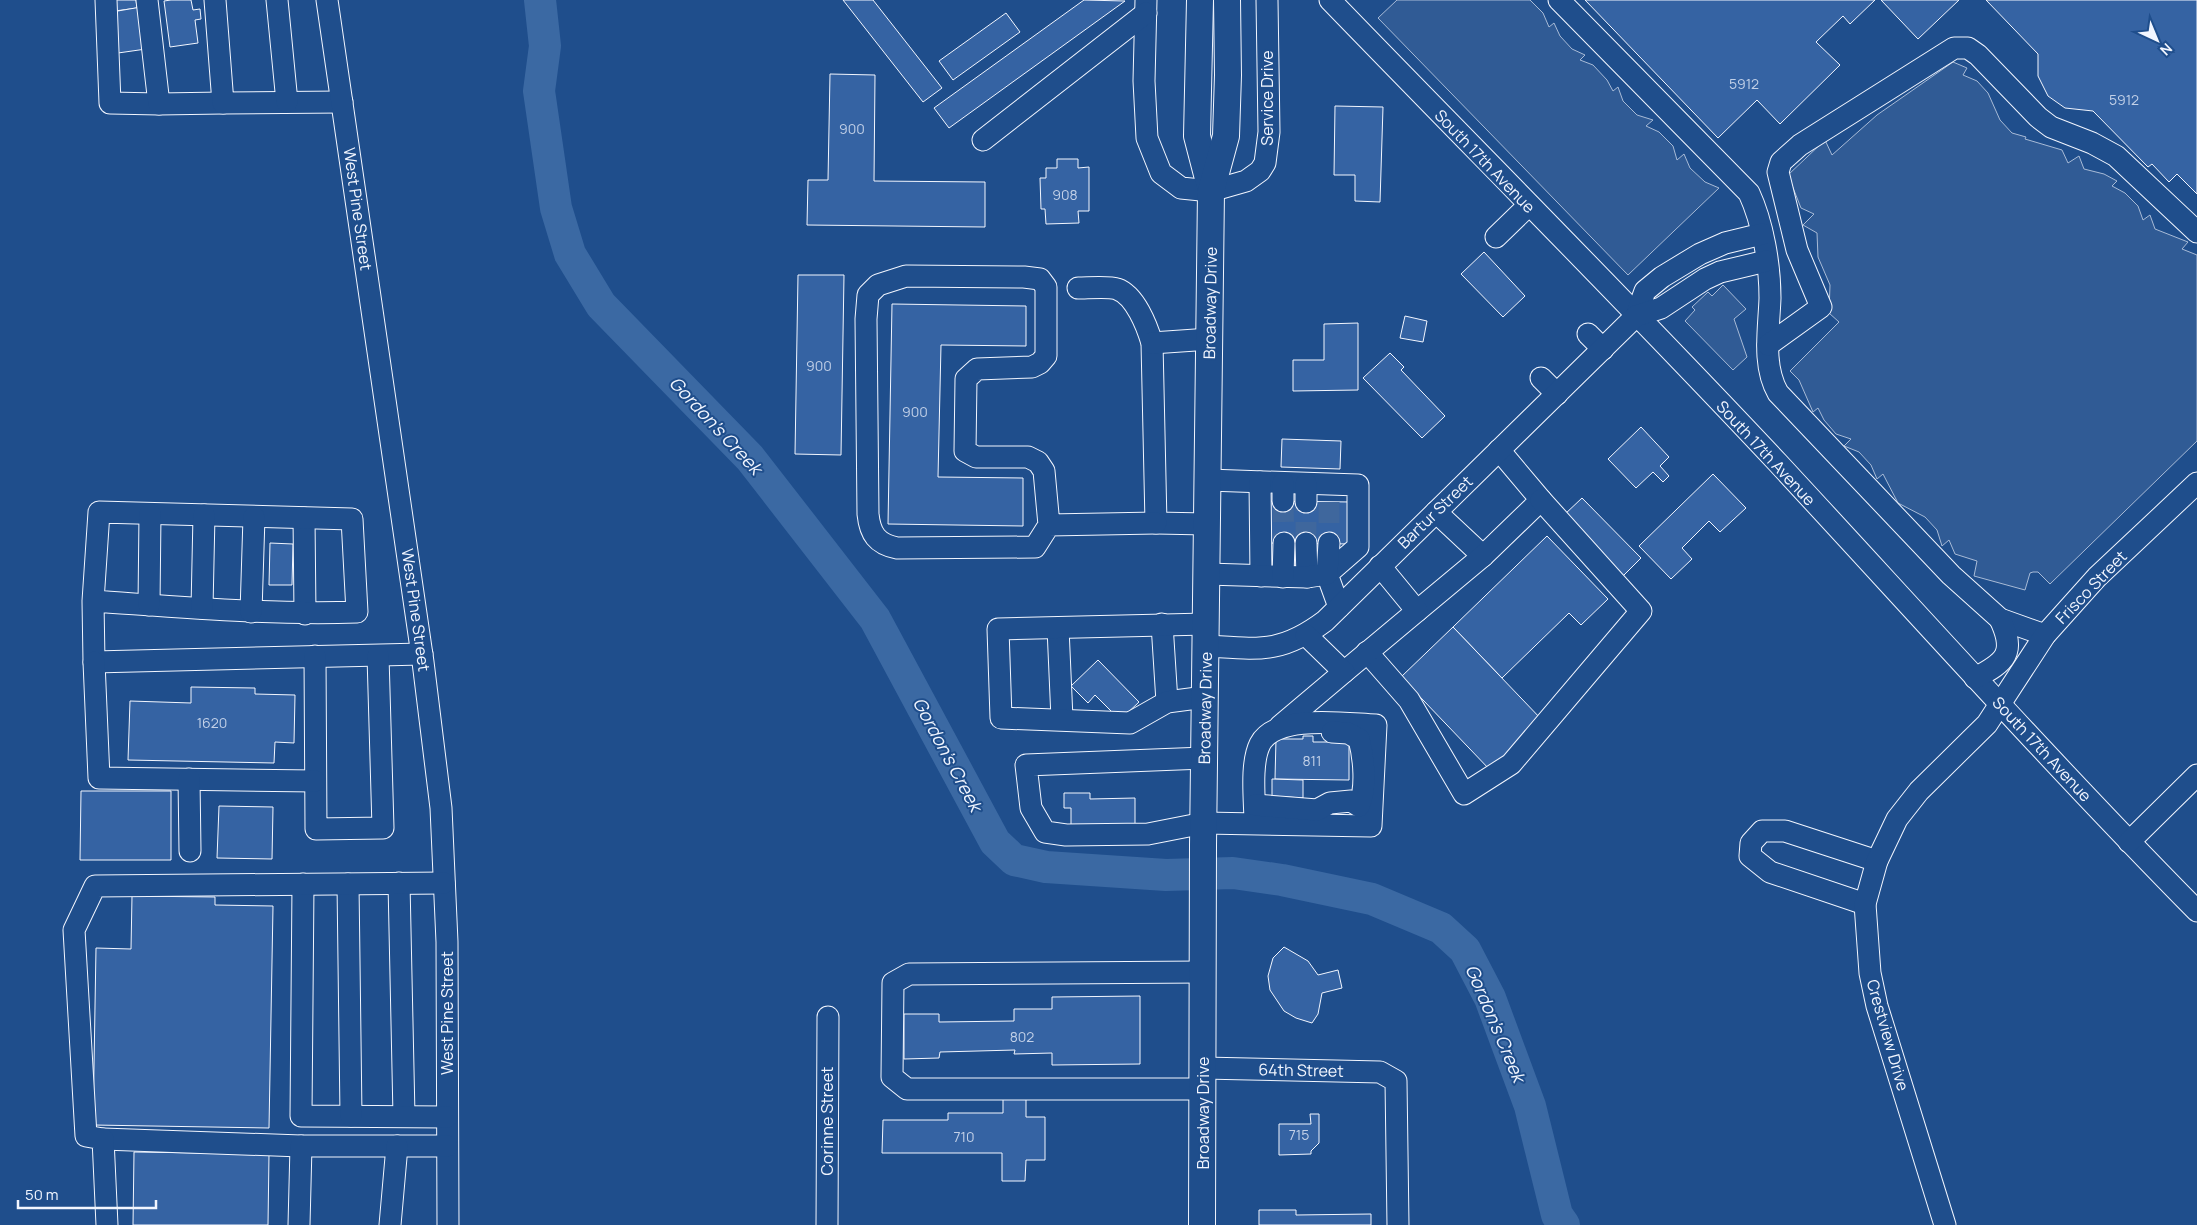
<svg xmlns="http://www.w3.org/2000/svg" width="2197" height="1225" font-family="Manrope,sans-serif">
<rect width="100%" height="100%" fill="#1f4e8c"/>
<g fill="#305b95" stroke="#a8bbd7">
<path d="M1397,0H1530L1543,13L1549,27L1554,23L1560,36L1572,49L1585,55L1580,60L1593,65L1607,80L1613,91L1618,87L1623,101L1637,115L1653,120L1646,126L1659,132L1673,146L1677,160L1684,154L1690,168L1705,182L1719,188L1628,275L1378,18Z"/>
<path d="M1953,62L1967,68L1963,75L1977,81L1988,93L2000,120L2012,133L2026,137L2025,139L2062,150L2068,163L2079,156L2084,169L2104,174L2117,181L2112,186L2125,193L2138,206L2143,220L2150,215L2155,229L2188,242L2182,249L2197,255V441L2050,584L2038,572H2033L2030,573L2025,590L1974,576L1977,561L1955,554L1949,540L1942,546L1937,530L1925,517L1898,503L1883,474L1877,479L1871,465L1859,452L1844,446L1851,439L1836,434L1824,420L1818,408L1813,412L1799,380L1790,371L1839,322L1829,313L1830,285L1818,257L1817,233L1803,225L1814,214L1801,208L1788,175L1825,140L1832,155L1877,115Z"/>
<path d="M1723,285L1746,309L1734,319L1747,357L1733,370L1685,321L1695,310L1692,307L1708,292L1712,296Z"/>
</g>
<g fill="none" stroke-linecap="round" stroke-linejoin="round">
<path stroke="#3b69a3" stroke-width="32" d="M540,0L545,46L539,91L556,208L570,254L601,305L750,458L875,619L995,842L1014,860L1046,867L1166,875L1233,873L1282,880L1372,899L1441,928L1465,950L1490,998L1530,1106L1557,1215L1564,1225"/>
</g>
<g fill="#3563a3" stroke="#f2f6ff">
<path d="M114,0H136L137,8L115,11Z"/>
<path d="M171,0H191L193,10L200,9L201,19L195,20L198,43L170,47L164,1Z"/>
<path d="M843,0H873L942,88L923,102Z"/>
<path d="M1084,0L1125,1L949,128L934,108Z"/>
<path d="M1585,0H1875L1850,24L1843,16L1816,42L1840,65L1780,124L1757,100L1718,138Z"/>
<path d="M1881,0H1959L1918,39Z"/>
<path d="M1986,0H2197V194L2177,174L2169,182L2152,164L2148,167L2093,111L2065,108L2048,96L2038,76V54Z"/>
<path d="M141,7L146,49L118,53L112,12Z"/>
<path d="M1006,13L1020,32L953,80L939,61Z"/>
<path d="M830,74L875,75L874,181L985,182V227L807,225L808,180H828Z"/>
<path d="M1335,106L1383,107L1380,202L1355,201V175H1334Z"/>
<path d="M1057,159H1078V168L1089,167V211H1078L1079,223L1046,224L1045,209H1041L1040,178H1046V168H1057Z"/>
<path d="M1484,252L1525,296L1503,317L1461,274Z"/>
<path d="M798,275H844L841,455L795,454Z"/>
<path d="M892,304L1026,306V346L941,345L938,477L1023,478V526L888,524Z"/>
<path d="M1405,316L1427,321L1423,342L1400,338Z"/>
<path d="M1358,323V390L1293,391V360H1324V324Z"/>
<path d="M1390,353L1404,367L1401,370L1445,416L1422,438L1363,378Z"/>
<path d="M1641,427L1669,457L1660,466L1669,476L1663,482L1653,472L1636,488L1608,459Z"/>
<path d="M1282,439L1341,441L1340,469L1281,467Z"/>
<path d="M1713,474L1746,508L1720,532L1709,521L1682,548L1692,559L1671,579L1639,546Z"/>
<path d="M1582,498L1641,558L1623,576L1564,515Z"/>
<path d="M1264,501L1353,502L1352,544L1264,543Z"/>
<path d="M1547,536L1608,599L1581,625L1569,613L1502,678L1453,627Z"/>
<path d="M270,543L293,544L292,585H269Z"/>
<path d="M1453,627L1543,721L1491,771L1401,677Z"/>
<path d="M1098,660L1139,702L1120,720L1095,695L1088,703L1071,686Z"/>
<path d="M191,687L255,688V694L295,695L294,743L275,742L274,763L128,760L130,701L191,703Z"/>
<path d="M1303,736H1313V742H1342L1349,738V780L1275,779L1276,739H1303Z"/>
<path d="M1272,779L1303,780V798L1272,796Z"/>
<path d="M81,791H171V860H80Z"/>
<path d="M1064,793H1090V799L1135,798V825L1071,826V808H1064Z"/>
<path d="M219,806L273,807L272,859L217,858Z"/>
<path d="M132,896L215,897V905L273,906L269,1128L93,1125L96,948L131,949Z"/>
<path d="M1284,947L1308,961L1318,975L1338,970L1342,988L1322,993L1318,1014L1312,1023L1296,1018L1284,1011L1270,990L1268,976L1273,958Z"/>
<path d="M1140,996V1064L1052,1065V1053L1014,1054L1015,1050L940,1052L939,1058L904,1059V1014H939V1022L1014,1021V1009H1052V997Z"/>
<path d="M1003,1095H1026V1117H1045V1160H1026L1025,1181H1002V1153H882L883,1120H948V1113H1003Z"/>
<path d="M1310,1114H1319V1143L1311,1151V1154L1279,1155V1124H1311Z"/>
<path d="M134,1152L269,1154L268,1225H133Z"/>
<path d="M1259,1210H1296V1215L1371,1214V1225H1259Z"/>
</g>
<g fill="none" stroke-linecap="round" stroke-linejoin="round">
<g stroke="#3f679d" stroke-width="21" stroke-dasharray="21 11" stroke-linecap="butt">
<path d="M1283,501L1284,543"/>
<path d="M1329,502V543"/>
<path d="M1306,543V502"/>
</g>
<defs>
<g id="minor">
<path d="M106,0L110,103L159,104"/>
<path d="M147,0L159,104L223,103"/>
<path d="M215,0L223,103L342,102"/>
<path d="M277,0L287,102"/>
<path d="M327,0L423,662L441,808L447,942L448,1225"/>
<path d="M1146,0L1144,81L1147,138L1161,173L1181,188L1211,191L1246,181L1260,171L1265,163L1269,132L1267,0"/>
<path d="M1330,0C1479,154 1631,306 1778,463C1917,613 2053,765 2197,911"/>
<path d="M1559,0L1749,193C1763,223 1770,265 1770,298C1769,329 1762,365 1778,393L1951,575L2000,619L2045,635"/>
<path d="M983,140L1146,13"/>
<path d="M1496,237L1529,205"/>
<path d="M1078,288C1088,288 1109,286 1117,289C1135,295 1147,326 1152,343L1156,523L1207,524"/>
<path d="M1636,316L1645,291L1662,277L1700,254L1725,243L1762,234"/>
<path d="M1588,334L1603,349"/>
<path d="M1152,343L1210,339"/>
<path d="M1768,345L1821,307L1797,250L1778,172L1781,162L1800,145L1954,48H1968L1978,55L2038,117L2051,127L2092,143L2116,156L2197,232"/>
<path d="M1541,378L1557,394"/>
<path d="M1208,480L1358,485V547L1327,574L1339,607"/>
<path d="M1260,482L1261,576"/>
<path d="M1283,483V501"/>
<path d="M1306,484V502"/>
<path d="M1436,512L1483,556"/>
<path d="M304,518L305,614"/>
<path d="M1049,525L1044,471L1038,462L1028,457H976L965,451L966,379L977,369L1032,367L1040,363L1046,356V287L1040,279L1024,277L906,276L878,285L868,295L866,319L868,514C870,534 877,544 897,548L1035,547L1049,525L1156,523"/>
<path d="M1306,543L1307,577"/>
<path d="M1207,574L1307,577L1327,574L1329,543"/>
<path d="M1283,577L1284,543"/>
<path d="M93,601C181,607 269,615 357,612L352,519L99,512L93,601L94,662L422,654"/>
<path d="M149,605L150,514"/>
<path d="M202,608L204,515"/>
<path d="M1417,611L1483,556L1541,500L1499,450"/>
<path d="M251,612L254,517"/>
<path d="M1162,624L1167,702"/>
<path d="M1058,628L1062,719"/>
<path d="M1206,646C1259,649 1281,654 1325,621L1636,316L1661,308L1705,279L1720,272L1766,261"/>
<path d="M1367,652L1409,700L1464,794L1511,764L1641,611L1541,500"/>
<path d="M315,656L316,829L383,828L378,656"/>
<path d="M94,662L99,778L315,781"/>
<path d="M1344,672L1417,611L1380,566"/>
<path d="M1975,678C2006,662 2016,653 2000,619"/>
<path d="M1205,697L1167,702L1130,723L1001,718L998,629L1206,624"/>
<path d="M1280,726L1344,672L1306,635"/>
<path d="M1204,758L1026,765L1031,808L1045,832L1066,835L1148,834L1204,823L1371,826L1376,725C1347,724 1276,713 1260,744C1250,764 1255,802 1255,824"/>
<path d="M189,779L190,851"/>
<path d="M1255,805L1317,810L1330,803L1351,801L1359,806C1367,788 1364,758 1359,739L1348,733L1332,732"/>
<path d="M2129,842L2197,775"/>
<path d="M399,883L404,1116"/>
<path d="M303,884L301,1116L447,1117"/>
<path d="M348,884L351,1116"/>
<path d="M1865,904L1770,872L1750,856L1751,843L1762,831H1785L1877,861"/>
<path d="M1203,1068L1380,1072L1396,1081L1398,1225"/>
<path d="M1203,1089H907L892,1077L893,983L909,974L1203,972"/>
<path d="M103,1139L301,1146"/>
<path d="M107,1225L103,1139L86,1136L74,930L95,886L444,883"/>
<path d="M299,1225L301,1146H447"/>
<path d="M390,1225L397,1146"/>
<path d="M827,1225L828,1017"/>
<path d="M1945,1225L1877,1006L1870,973L1865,904L1877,861L1897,819L1919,791L1987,724L2045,635L2097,577L2197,483"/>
</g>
<g id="major">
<path d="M1200,0L1197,136L1211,190"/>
<path d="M1202,1225L1203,845L1211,191L1226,136L1228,75L1227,0"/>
</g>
</defs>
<use href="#minor" stroke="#f2f6ff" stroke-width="23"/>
<use href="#major" stroke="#f2f6ff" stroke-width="28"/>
<use href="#minor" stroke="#1f4e8c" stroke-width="21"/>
<use href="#major" stroke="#1f4e8c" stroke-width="26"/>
</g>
<g text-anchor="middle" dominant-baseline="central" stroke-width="4" stroke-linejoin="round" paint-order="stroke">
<g font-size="14" fill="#c3d1e8">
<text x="1744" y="83">5912</text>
<text x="2124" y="99">5912</text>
<text x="852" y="128">900</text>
<text x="1065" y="194">908</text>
<text x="819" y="365">900</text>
<text x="915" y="411">900</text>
<text x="212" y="722">1620</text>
<text x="1312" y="760">811</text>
<text x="1022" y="1036">802</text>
<text x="1299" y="1134">715</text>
<text x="964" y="1136">710</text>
</g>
<g font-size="16" fill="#f2f6ff" stroke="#1f4e8c">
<text transform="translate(1267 98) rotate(-90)">Service Drive</text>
<text transform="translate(1485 161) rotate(46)">South 17th Avenue</text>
<text transform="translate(358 209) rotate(82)">West Pine Street</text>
<text transform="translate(1210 303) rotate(-89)">Broadway Drive</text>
<text transform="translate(1766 453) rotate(47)">South 17th Avenue</text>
<text transform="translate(1435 512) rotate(-44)">Bartur Street</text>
<text transform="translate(2091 587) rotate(-46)">Frisco Street</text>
<text transform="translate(416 610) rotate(82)">West Pine Street</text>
<text transform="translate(1205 708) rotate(-89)">Broadway Drive</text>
<text transform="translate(2042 749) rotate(47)">South 17th Avenue</text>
<text transform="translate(447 1013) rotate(-90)">West Pine Street</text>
<text transform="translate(1888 1035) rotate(74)">Crestview Drive</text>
<text transform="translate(1301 1070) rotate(1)">64th Street</text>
<text transform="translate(1203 1113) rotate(-90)">Broadway Drive</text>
<text transform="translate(827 1121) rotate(-90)">Corinne Street</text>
</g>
<g font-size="18" font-style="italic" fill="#f2f6ff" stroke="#1f4e8c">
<text transform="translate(716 425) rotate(47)">Gordon's Creek</text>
<text transform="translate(948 754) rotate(62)">Gordon's Creek</text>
<text transform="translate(1496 1023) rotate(67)">Gordon's Creek</text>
</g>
</g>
<g transform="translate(2157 40) rotate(136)" stroke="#1f4e8c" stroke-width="4" paint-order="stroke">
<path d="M0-4L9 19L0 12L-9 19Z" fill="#f2f6ff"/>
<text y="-8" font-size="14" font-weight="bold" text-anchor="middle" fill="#f2f6ff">N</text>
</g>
<path d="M18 1200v8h138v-8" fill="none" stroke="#f2f6ff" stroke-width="2.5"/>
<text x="25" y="1200" font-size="15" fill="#f2f6ff" stroke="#1f4e8c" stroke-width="4" paint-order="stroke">50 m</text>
</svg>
